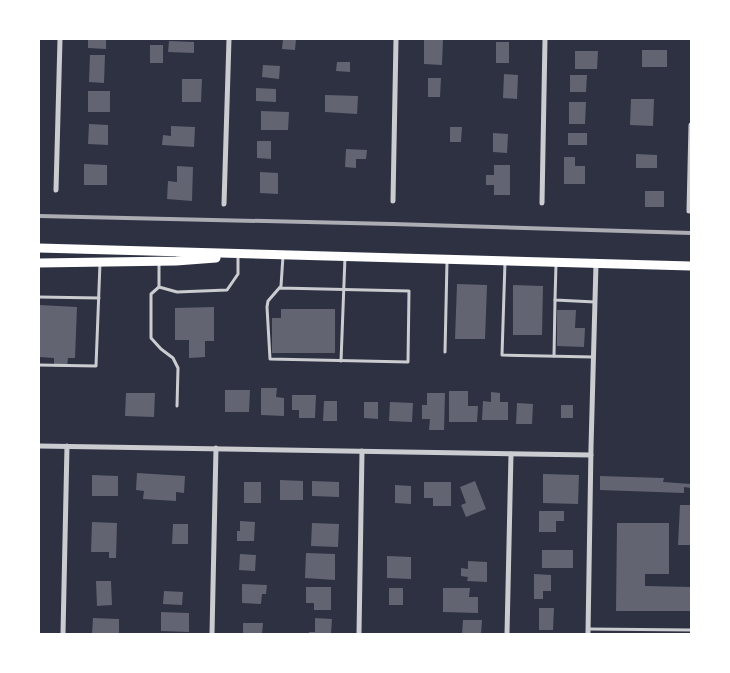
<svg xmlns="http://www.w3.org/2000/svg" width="730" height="673" font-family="Cabin,sans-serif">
<rect width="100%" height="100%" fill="#2d3142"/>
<g fill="#626471">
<path d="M88,39H106V49L88,48Z"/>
<path d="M283,39H296L295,50L282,49Z"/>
<path d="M424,39H443L442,65L424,64Z"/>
<path d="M169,41L194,42V53L168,52Z"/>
<rect x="496" y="42" width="13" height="21"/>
<rect x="150" y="45" width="13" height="18"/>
<rect x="642" y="50" width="25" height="17"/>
<path d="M575,51H598L597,69H575Z"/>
<path d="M90,55H105L104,83L89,82Z"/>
<path d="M337,62H350V72L336,71Z"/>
<path d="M263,65L280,66L279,79L262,77Z"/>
<path d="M504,74L518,75L517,99L503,98Z"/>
<path d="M570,75H587L586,92H570Z"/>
<path d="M428,78H441L440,97H428Z"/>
<path d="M182,79H202L201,102H182Z"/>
<path d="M256,88L276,89V102L256,101Z"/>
<rect x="88" y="91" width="22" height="21"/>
<path d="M325,95L358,96L357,114L325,112Z"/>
<path d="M631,99H654L653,126L630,125Z"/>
<path d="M569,102H586L585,124H569Z"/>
<path d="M261,111L289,112L288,130H261Z"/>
<path d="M89,124L108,125V145L88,144Z"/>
<path d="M171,126L195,127L194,147L162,145L163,135L171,136Z"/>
<path d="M450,127H462L461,142H450Z"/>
<path d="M493,133L508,134L507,153L493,152Z"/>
<rect x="568" y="133" width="19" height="12"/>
<path d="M257,141H271V159L257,158Z"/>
<path d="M346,149L367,150L366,159H356V168L345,167Z"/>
<path d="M636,154L657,155V168H636Z"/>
<path d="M564,157H575V166H585V184H564Z"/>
<path d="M84,164L107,165V185H84Z"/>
<path d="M494,165H510V195H494V185H486V175H494Z"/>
<path d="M177,166L193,167L192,201L167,199L168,181L177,182Z"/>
<path d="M260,172L278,173V194L260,193Z"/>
<rect x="645" y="191" width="19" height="16"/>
<path d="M457,284L487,285L485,339H455Z"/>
<path d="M513,285L543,286L542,335H513Z"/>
<path d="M39,305L77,307L75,358H68L67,367H54V358L39,357Z"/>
<path d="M214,307V341H205V357L189,358V340H175V308Z"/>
<path d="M281,309H335V353H272V318H281Z"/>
<path d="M557,310H576L575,328H585L584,347L557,346Z"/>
<path d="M261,388H277L276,397L284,398V416L261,415Z"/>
<path d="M225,390H250L249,412H225Z"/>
<path d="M449,391H468V406H478L477,422H449Z"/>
<path d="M491,392L500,393V402H508V420H482L483,401L491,402Z"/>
<path d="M126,393H155L154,417L125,416Z"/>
<path d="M427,393H445L444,430H429L430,419H422V405H427Z"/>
<path d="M292,395H316L315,418H299V410H292Z"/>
<path d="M324,401H337V421H323Z"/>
<path d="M364,402H378V419L364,418Z"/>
<path d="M390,402L413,403L412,422L389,421Z"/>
<path d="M517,403L533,404L532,424H516Z"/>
<rect x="561" y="405" width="12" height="13"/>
<path d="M137,473L185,476L184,493L176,492V501L143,499L144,491L136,490Z"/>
<path d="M543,474L579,475L578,504L543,503Z"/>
<path d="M92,475L118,476V496H92Z"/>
<path d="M600,476L664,478L663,482L691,484V488L684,487V493L600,490Z"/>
<path d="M280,480L303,481V500H280Z"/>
<path d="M312,481L339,482V497L312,496Z"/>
<path d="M475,481L486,509L466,517L461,505L466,503L460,487Z"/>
<rect x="244" y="482" width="17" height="21"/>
<path d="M424,482H451V506H433V498H424Z"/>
<path d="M395,485L411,486V504L395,503Z"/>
<path d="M680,505H691V545H678Z"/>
<path d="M539,511H564V521H556V532H539Z"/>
<path d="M240,521L255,522L254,541H237V531H240Z"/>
<path d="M92,522L117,523L116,558H109V552H91Z"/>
<path d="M312,523L339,524L338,547L311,546Z"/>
<path d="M617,523H669V574H645V586L691,587V611H616Z"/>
<path d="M173,524H188V544H172Z"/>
<rect x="542" y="550" width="31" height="18"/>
<path d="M306,553L335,554V580L305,578Z"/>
<path d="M240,554L256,555L255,571L239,570Z"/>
<path d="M387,556L411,557V579L387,578Z"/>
<path d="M468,561L487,562V582L467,581L468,577L461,576V568L468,569Z"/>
<path d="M534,574L551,575V591H543V599H534Z"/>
<path d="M96,581H111L112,605L97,606Z"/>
<path d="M242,584L267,585L266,594H262L261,604L242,603Z"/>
<path d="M306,587H331V610H314V603H306Z"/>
<rect x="389" y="588" width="14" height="17"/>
<path d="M443,588H470L469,597H478V613L443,612Z"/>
<path d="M164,591L183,592L182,605L163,604Z"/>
<path d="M539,608H554L553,630H539Z"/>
<path d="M161,612L189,613V632L161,631Z"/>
<path d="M93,618L119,619V634H92Z"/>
<path d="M315,618L332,619L331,634H309V632H315Z"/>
<path d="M463,620H482L481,634H462Z"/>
<path d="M243,623H263L262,634H243Z"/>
</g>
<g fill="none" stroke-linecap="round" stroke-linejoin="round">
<g stroke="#caccd0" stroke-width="3">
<path d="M159,262V287L177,292L227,290L238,274V256"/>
<path d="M505,262L502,355L593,357"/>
<path d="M556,264L555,300L595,302"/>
<path d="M159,287L151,294V338L161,349L173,358L178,368L177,406"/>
<path d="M280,288L409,291L408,362L270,359L267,307L268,301L281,286L283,256"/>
<path d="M39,297L99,298"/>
<path d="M445,352L447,261"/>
<path d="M554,356L555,300"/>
<path d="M341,361L345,257"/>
<path d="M39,365L96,366L100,263"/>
<path d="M589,629L691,630"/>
</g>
<g stroke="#caccd0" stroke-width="5">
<path d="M56,190L60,39"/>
<path d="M393,201L396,39"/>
<path d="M542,203L545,39"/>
<path d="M224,204L229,39"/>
<path d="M689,211L691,125"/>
<path d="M39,446L591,455"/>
<path d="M63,634L67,446"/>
<path d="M212,634L216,448"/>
<path d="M359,634L362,451"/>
<path d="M507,634L511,454"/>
<path d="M588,634L591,447L596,264"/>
</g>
<g stroke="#fff" stroke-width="9">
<path d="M39,248L691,266"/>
<path d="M39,263L176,261L216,258"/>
</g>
<path stroke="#abadb3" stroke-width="4" d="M39,216L392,224L691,233"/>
</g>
<rect width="730" height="673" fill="none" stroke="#ffffff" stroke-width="80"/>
</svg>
